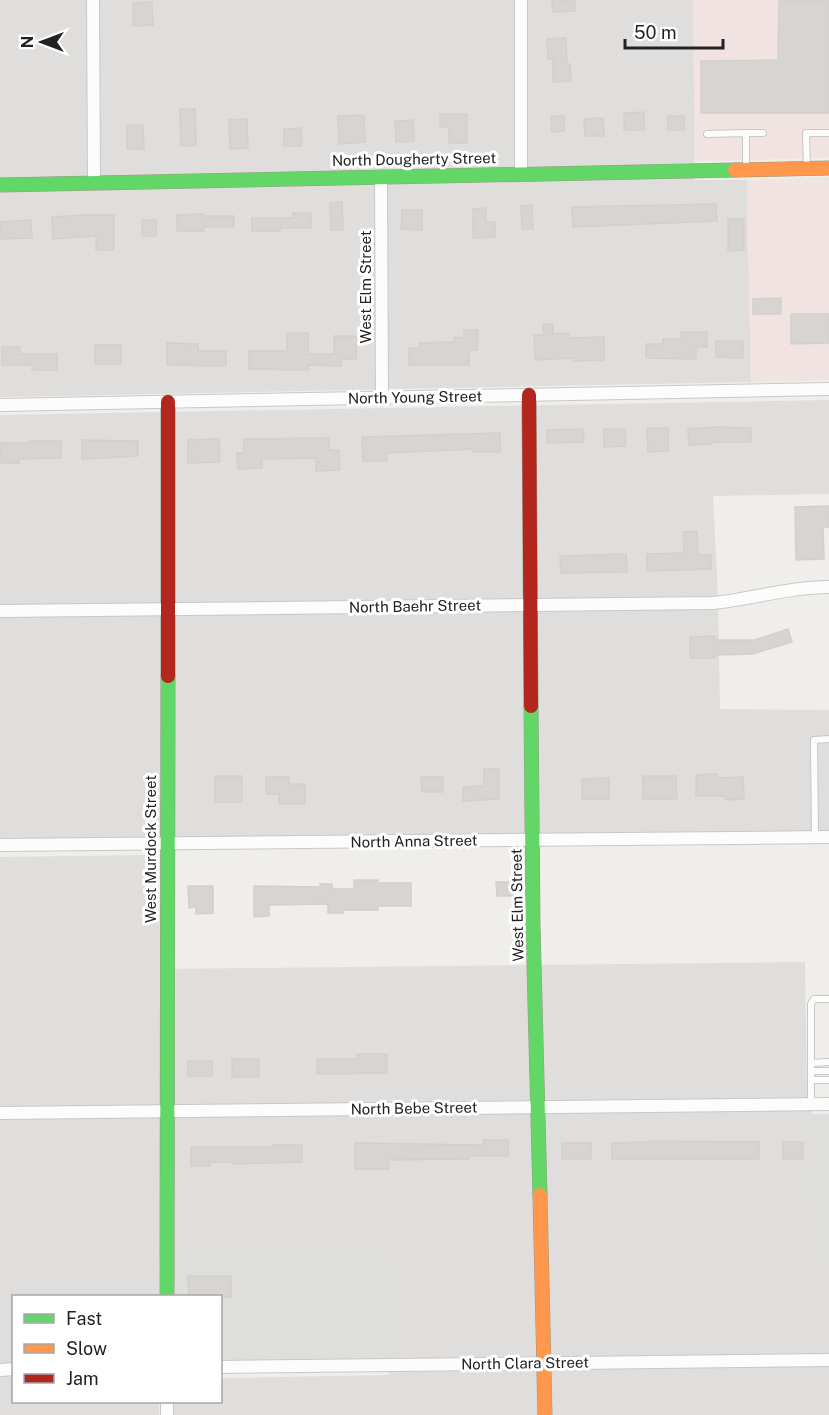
<svg xmlns="http://www.w3.org/2000/svg" width="829" height="1415" font-family="'Public Sans',sans-serif">
<rect width="100%" height="100%" fill="#f0eeeb"/>
<g fill="#dfdedc">
<path d="M0,0H693L695,180H747L751,382L0,397Z"/>
<path d="M829,400V494L713,496L718,596L720,709L829,710V831L0,839V415Z"/>
<path d="M146,855L154,858L158,864L161,969L805,962L807,1098L813,1114L815,1254L829,1255V1415H174V1402H220L221,1378L389,1375L388,1259L159,1261V1296H14V1402H159V1415H0V857Z"/>
</g>
<g fill="#f1e3e1">
<path d="M693,0H829V158L695,161Z"/>
<path d="M829,177V380L751,382L747,180Z"/>
</g>
<g fill="#dededc">
<path d="M813,1114H829V1255H815Z"/>
<path d="M388,1259L389,1359L221,1361L220,1296H173V1261Z"/>
</g>
<g fill="#d7d4d2" stroke="#d3d0cc" stroke-width="1.5">
<path d="M552,0H575V11L553,12Z"/>
<path d="M779,0H829V113H701V61L778,60Z"/>
<path d="M152,2L153,25L133,26V3Z"/>
<path d="M566,38L567,64H570L571,81L553,82V59H548L547,39Z"/>
<path d="M180,109H195L196,145L181,146Z"/>
<path d="M644,112V130H624V113Z"/>
<path d="M440,114H467V143H449V127H440Z"/>
<path d="M364,115L365,142L339,144L338,116Z"/>
<path d="M551,116H564V131L552,132Z"/>
<rect x="668" y="116" width="16" height="14"/>
<path d="M603,118L604,136H585L584,119Z"/>
<path d="M247,119L248,148L230,149L229,120Z"/>
<path d="M413,120L414,141L396,142L395,121Z"/>
<path d="M127,125H143L144,149H127Z"/>
<path d="M301,128L302,146H284V129Z"/>
<path d="M342,202L343,230H331L330,203Z"/>
<path d="M716,204L717,221L573,227L572,207Z"/>
<path d="M532,205L533,229H522L521,206Z"/>
<path d="M486,208V222H495V237L473,238V209Z"/>
<path d="M402,210H422V230L401,229Z"/>
<path d="M293,213H311V228H280V231H252V218H293Z"/>
<path d="M204,214V216H234V227H204V231H177V215Z"/>
<path d="M84,215H114V250H96V236L53,239L52,217Z"/>
<path d="M728,219H744V250L728,251Z"/>
<path d="M31,220L32,238L0,239V222Z"/>
<rect x="142" y="220" width="14" height="16"/>
<path d="M781,298V314H753V299Z"/>
<path d="M791,314H829V343L791,344Z"/>
<path d="M543,324H553V334L569,333V338L604,337V360L574,361V358L535,360L534,335H544Z"/>
<path d="M464,330H478L477,350H469V365H409V348H419V343L454,342V337L464,338Z"/>
<path d="M681,332H707V347H696V359L646,358V344H663V339H681Z"/>
<path d="M287,333H308V354H334V336H357L356,359H341V366L308,365V370L249,369V351H287Z"/>
<path d="M716,341H743V358L716,357Z"/>
<path d="M167,343L198,344V351H226V366L167,365Z"/>
<rect x="95" y="345" width="26" height="19"/>
<path d="M2,347H20V354H57V370H32V365H2Z"/>
<path d="M713,427L751,428V442H712V444L689,445L688,429Z"/>
<path d="M647,428H668V451L648,452Z"/>
<path d="M583,429L584,442L547,443V430Z"/>
<path d="M604,429H625L626,446L604,447Z"/>
<path d="M500,433V452H473V449L387,453V461H363L362,437Z"/>
<path d="M329,438V450H339L340,470L316,471V458L262,459V468L238,469L237,453H244V439Z"/>
<path d="M219,439L220,462L188,463V440Z"/>
<path d="M82,440L138,441V456L82,459Z"/>
<path d="M29,441H61V458L19,459V463H0V443H29Z"/>
<path d="M829,506V527H823L824,559L796,560L795,507Z"/>
<path d="M697,531L698,555H711V569L647,571V554L684,553L683,532Z"/>
<path d="M626,554L627,572L561,573L560,556Z"/>
<path d="M788,629L792,642L752,654L715,655V658H690V637L715,636V640H755Z"/>
<path d="M484,769H499V799L463,801V787L484,786Z"/>
<path d="M717,774V778L743,777L744,799L726,800L725,796H696V775Z"/>
<rect x="215" y="776" width="27" height="26"/>
<path d="M643,776H676L677,799H643Z"/>
<path d="M266,777H289V784H305V804H279V794H266Z"/>
<path d="M421,777H443V792H422Z"/>
<path d="M609,778V799H582V779Z"/>
<path d="M354,880H378V883H411V906H378V910H343V913H328V904L269,905V916L254,917V886L320,887V884H332V889H354Z"/>
<path d="M496,882H513V896H497Z"/>
<path d="M188,886H213V913L196,914V907L189,908Z"/>
<path d="M357,1054H387V1073L317,1074V1059H357Z"/>
<rect x="232" y="1059" width="27" height="18"/>
<rect x="188" y="1061" width="24" height="15"/>
<path d="M483,1140H508V1156H469V1159L388,1160L389,1169H355V1143L483,1145Z"/>
<path d="M649,1141L759,1142V1159H612V1143L649,1142Z"/>
<rect x="783" y="1142" width="20" height="17"/>
<rect x="562" y="1143" width="29" height="16"/>
<path d="M273,1145H302V1162L233,1164V1162H210V1166H191V1147H273Z"/>
<path d="M188,1276H231V1297L189,1296Z"/>
</g>
<g fill="none" stroke-linecap="round" stroke-linejoin="round">
<defs>
<g id="lane">
<path d="M746,133H763"/>
<path d="M707,134L746,133V169"/>
<path d="M807,167L806,133H829"/>
<path d="M815,837L814,740L829,739"/>
<path d="M811,1063L829,1062"/>
<path d="M811,1071H829"/>
<path d="M811,1080H829"/>
<path d="M811,1104V1004L814,999H829"/>
</g>
<g id="street">
<path d="M93,0L94,182"/>
<path d="M521,0V173"/>
<path d="M381,176L382,398"/>
<path d="M0,405L829,389"/>
<path d="M0,611L713,603C752,599 790,587 829,587"/>
<path d="M0,845L829,837"/>
<path d="M0,1113L829,1104"/>
<path d="M220,1367L829,1360"/>
<path d="M0,1370L14,1369"/>
<path d="M167,1402V1415"/>
</g>
<g id="fast">
<path d="M0,185L735,170"/>
<path d="M531,706L533,926L540,1195"/>
<path d="M167,1296L168,676"/>
</g>
<g id="slow">
<path d="M735,170L829,168"/>
<path d="M540,1195L545,1415"/>
</g>
<g id="jam">
<path d="M529,395L531,706"/>
<path d="M168,676V402"/>
</g>
</defs>
<use href="#lane" stroke="#c9c8c7" stroke-width="8"/>
<use href="#street" stroke="#c9c8c7" stroke-width="14"/>
<use href="#fast" stroke="#999a82" stroke-width="15"/>
<use href="#slow" stroke="#999a82" stroke-width="15"/>
<use href="#jam" stroke="#999a82" stroke-width="15"/>
<use href="#lane" stroke="#fdfcfc" stroke-width="6"/>
<use href="#street" stroke="#fdfcfc" stroke-width="12"/>
<use href="#fast" stroke="#63d668" stroke-width="14"/>
<use href="#slow" stroke="#ff974d" stroke-width="14"/>
<use href="#jam" stroke="#b3261e" stroke-width="14"/>
</g>
<g text-anchor="middle" dominant-baseline="central" stroke-width="6" stroke-linejoin="round" paint-order="stroke">
<g font-size="15" fill="#222" stroke="#fff">
<text transform="translate(414 159) rotate(-1)">North Dougherty Street</text>
<text transform="translate(365 287) rotate(-90)">West Elm Street</text>
<text transform="translate(415 397) rotate(-1)">North Young Street</text>
<text transform="translate(415 606) rotate(-1)">North Baehr Street</text>
<text transform="translate(414 841) rotate(-1)">North Anna Street</text>
<text transform="translate(150 849) rotate(-90)">West Murdock Street</text>
<text transform="translate(517 905) rotate(-91)">West Elm Street</text>
<text transform="translate(414 1108) rotate(-1)">North Bebe Street</text>
<text transform="translate(525 1363) rotate(-1)">North Clara Street</text>
</g>
</g>
<rect x="12" y="1295" width="210" height="108" fill="#ffffff" stroke="#a7a7a7" stroke-width="1.5"/>
<rect x="24" y="1314" width="30" height="9" fill="#63d668" stroke="#a7a7a7" stroke-width="1.5"/>
<text x="66" y="1325" font-size="18" fill="#222222">Fast</text>
<rect x="24" y="1344" width="30" height="9" fill="#ff974d" stroke="#a7a7a7" stroke-width="1.5"/>
<text x="66" y="1355" font-size="18" fill="#222222">Slow</text>
<rect x="24" y="1374" width="30" height="9" fill="#b3261e" stroke="#a7a7a7" stroke-width="1.5"/>
<text x="66" y="1385" font-size="18" fill="#222222">Jam</text>
<g transform="translate(42 42) rotate(270)" stroke="#ffffff" stroke-width="4.5" paint-order="stroke">
<path d="M0-4.5L10 22L0 15L-10 22Z" fill="#222222"/>
<text y="-9" font-size="16" font-weight="bold" text-anchor="middle" fill="#222222">N</text>
</g>
<path d="M625 39v9h98v-9" fill="none" stroke="#222222" stroke-width="3"/>
<text x="634" y="39" font-size="18" fill="#222222" stroke="#ffffff" stroke-width="4.5" paint-order="stroke">50 m</text>
</svg>
